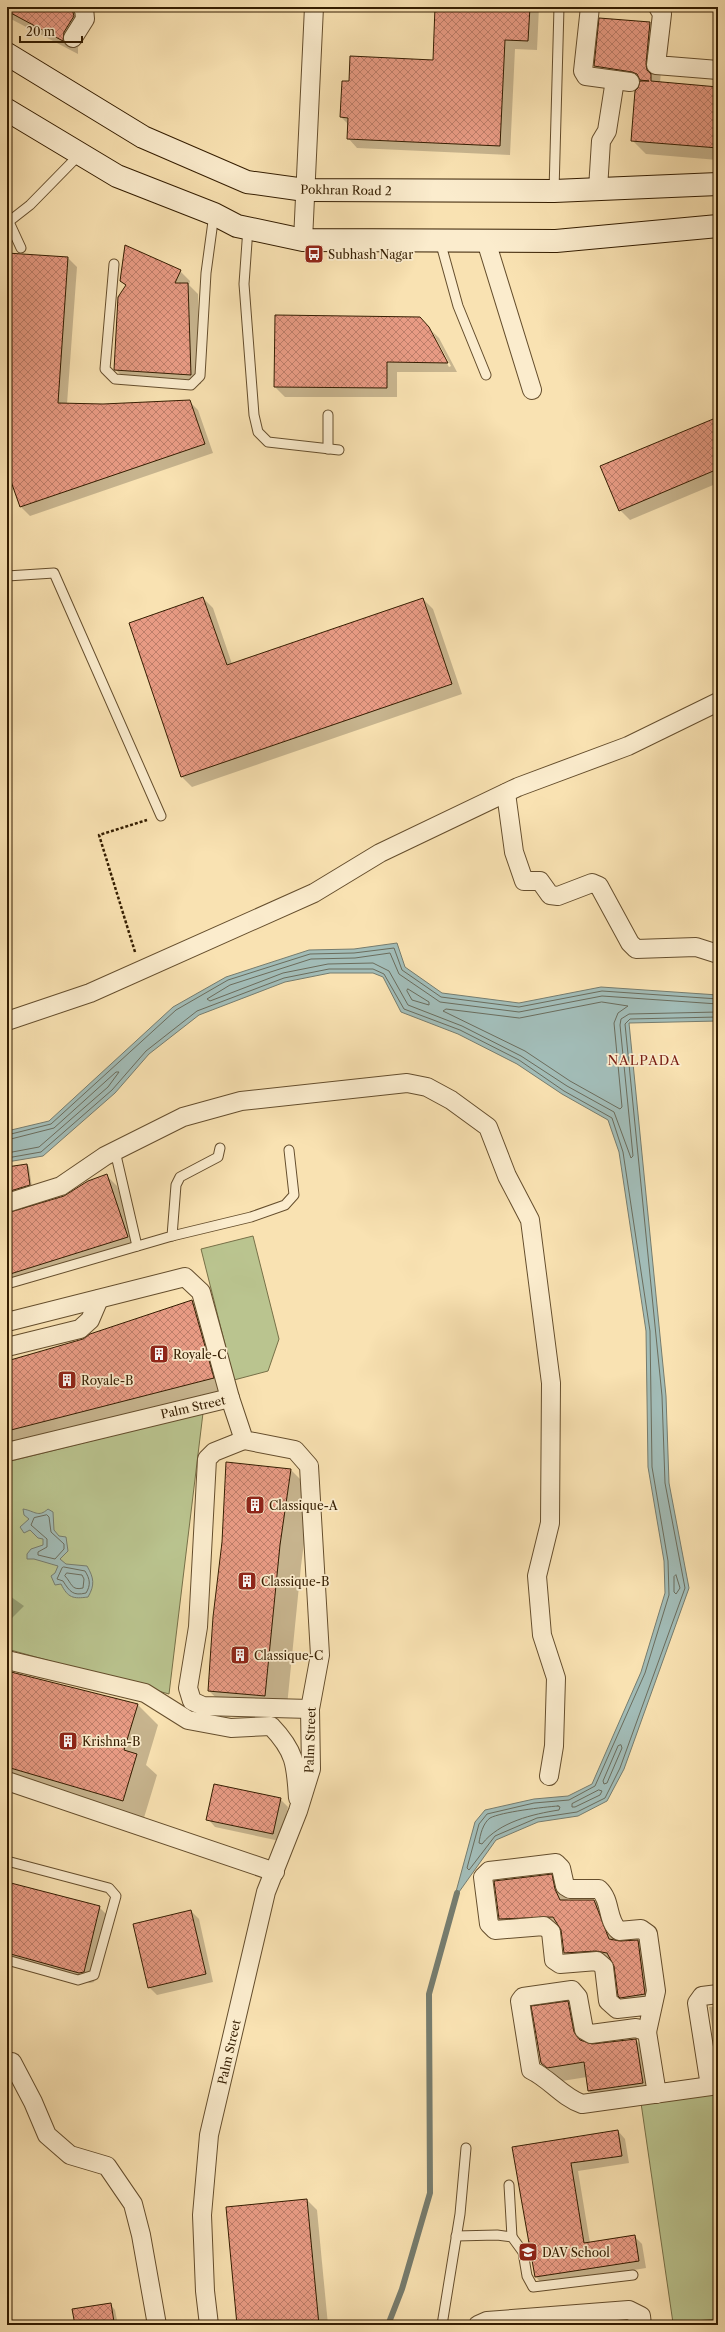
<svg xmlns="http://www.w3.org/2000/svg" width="725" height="2332" font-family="'Libre Caslon Text',serif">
<defs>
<pattern id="building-cross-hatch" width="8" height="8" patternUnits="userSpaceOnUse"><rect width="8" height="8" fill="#e89b84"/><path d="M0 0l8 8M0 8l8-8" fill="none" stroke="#bd7e6a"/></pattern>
</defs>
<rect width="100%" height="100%" fill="#f9e2b2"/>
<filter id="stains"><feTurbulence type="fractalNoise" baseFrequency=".005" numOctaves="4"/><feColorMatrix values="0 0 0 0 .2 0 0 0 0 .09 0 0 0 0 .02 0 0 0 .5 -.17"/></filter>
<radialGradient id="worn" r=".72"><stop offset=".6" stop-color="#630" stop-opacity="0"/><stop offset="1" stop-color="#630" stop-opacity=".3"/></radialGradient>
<g fill="#bac48f" stroke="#777048">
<path d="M253,1236L279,1339L268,1371L234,1380L201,1249Z"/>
<path d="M203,1413L169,1694L7,1649V1462Z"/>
<path d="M718,2091V2319L673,2323L641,2103Z"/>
</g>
<g fill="#a2bcb7" stroke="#767c6e">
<path d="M397,943L405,967L442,993L519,1003L601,987L718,995V1021L629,1023L666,1396L669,1483L689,1588L624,1769L607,1801L578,1816L538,1822L496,1840L454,1899L475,1822L485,1810L534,1799L568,1796L592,1784L641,1672L665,1593L664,1561L648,1467L646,1331L619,1152L608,1120L562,1094L517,1064L458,1034L401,1012L383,977L373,973H330L285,982L199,1015L149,1054L115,1093L43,1156L7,1162V1131L49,1121L173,1007L226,977L309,950L354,949Z"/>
<path d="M23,1509C35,1511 38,1518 48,1509L53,1512L54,1530L59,1536L66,1537L68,1551L60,1559L66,1564L87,1566C94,1578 95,1585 88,1597C73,1599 68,1598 61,1584L55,1585L51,1576L55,1573L58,1566L34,1559H27V1554L31,1549L43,1545V1539L38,1538L30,1530L24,1533L20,1527L29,1519L24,1515Z"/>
</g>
<g fill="#0003">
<path d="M7,7H67L71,9L86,24L88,32L78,47V54L7,17Z"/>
<path d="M436,7H539L537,50L515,49L510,155L357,148L348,138V124L341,117L350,82L434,61Z"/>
<path d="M600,19L650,23L664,37L660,83L718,88V160L646,154L632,140L640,84L609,80L595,66Z"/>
<path d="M7,254L68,258L77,267L67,404L103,405L189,401L198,410L213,453L30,516L21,507L7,467Z"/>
<path d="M180,271L190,281L189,285L198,294L201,384L125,379L115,369L126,286L121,281Z"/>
<path d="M427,327L449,367L451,366L432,331L439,338L457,372H397V397H285L275,387Z"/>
<path d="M718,418V483L630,520L620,510Z"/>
<path d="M203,598L213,608L232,664L423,599L433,609L462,694L192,787L182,777L130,623Z"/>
<path d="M27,1165L29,1167L32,1187L9,1194L7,1168Z"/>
<path d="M107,1176L117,1186L138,1247L7,1288V1214L65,1197Z"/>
<path d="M192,1301L213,1322L234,1399L7,1457V1361L83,1340Z"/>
<path d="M291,1470L311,1490L301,1566L286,1716L230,1711L209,1691L223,1542Z"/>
<path d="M7,1594L24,1606L7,1623Z"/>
<path d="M7,1672L138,1705L158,1725L146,1765L157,1775L143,1821L7,1781Z"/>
<path d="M280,1799L288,1807L280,1841L215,1827L208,1819Z"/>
<path d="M551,1875L565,1889L568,1901L594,1900L608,1914L618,1942L638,1941L652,1955L658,2008L635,2011L619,1995L615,1965L579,1966L565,1953L562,1930L514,1932L500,1919Z"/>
<path d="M7,1883L99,1907L109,1917L94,1982L90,1983L7,1960Z"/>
<path d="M191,1911L199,1919L213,1982L157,1995L149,1987Z"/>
<path d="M567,2002L581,2016L587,2044L636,2040L649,2054L656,2097L602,2104L589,2091L587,2077L562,2081L542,2063Z"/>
<path d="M718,2006V2063L709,2007Z"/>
<path d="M618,2131L625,2139L629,2163L578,2171L590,2243L634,2236L642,2244L646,2268L543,2285L536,2277L513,2147Z"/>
<path d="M307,2200L317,2210L328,2325H238Z"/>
<path d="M110,2304L115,2310L118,2325H76L74,2310Z"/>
<path d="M627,2322L632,2325H599L616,2323Z"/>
</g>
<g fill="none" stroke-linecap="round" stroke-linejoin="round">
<g stroke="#6b6c5c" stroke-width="1">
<path d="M408,989L429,1002V1005L412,1000L407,991Z"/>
<path d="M602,1002L628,1006L618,1013L614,1023L622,1107L620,1109L570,1081L525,1051L443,1011L446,1009L519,1018Z"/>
<path d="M718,1004L602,996L519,1012L440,1002L399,974L390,953L355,958L311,959L230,985L207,999L210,1001L283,973L328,964L373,963L389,971L408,1005L462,1026L521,1056L567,1086L614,1112L631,1158L633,1156L620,1025L621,1019L629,1014L718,1012"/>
<path d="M7,1135L51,1124L176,1010L228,980L310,954L354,953L394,948L402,970L441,997L519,1007L602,991L718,999"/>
<path d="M7,1140L54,1128L116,1072H119L108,1087L39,1147L7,1153"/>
<path d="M7,1158L41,1152L112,1090L146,1051L197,1011L284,978L329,969H373L384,974L404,1009L460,1030L519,1060L564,1091L612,1118L623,1152L650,1331L652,1467L668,1561L669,1595L645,1673L595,1786L569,1800L534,1803L487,1814L479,1824L467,1868L469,1870L495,1836L537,1818L577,1812L605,1798L620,1768L685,1588L665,1483L662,1396L625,1024L630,1019L718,1017"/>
<path d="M47,1515L49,1517L51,1532L64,1544V1549L55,1559L38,1555V1552L47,1547V1539L31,1525L34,1518Z"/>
<path d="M64,1567L85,1571C90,1579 91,1585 86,1593C73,1596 70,1592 63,1581L57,1579L62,1568Z"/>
<path d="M67,1573L82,1575L84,1579L83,1588C71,1591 72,1583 65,1576Z"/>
<path d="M676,1575L680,1588L676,1594L674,1592V1577Z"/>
<path d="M621,1745L622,1748L607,1783L604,1784L603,1781L618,1746Z"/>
<path d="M599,1790L602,1791L600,1795L575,1807H572V1804Z"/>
<path d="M558,1806L560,1807L559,1810C533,1814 499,1822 482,1844L479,1843C480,1835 483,1823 490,1818C501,1812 544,1807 558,1806Z"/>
</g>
<path stroke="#767c6e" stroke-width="6" d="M388,2325L402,2289L430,2193L429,1994L457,1893"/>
</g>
<g fill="url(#building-cross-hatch)" stroke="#341d01">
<path d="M7,7H69L72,9L74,16L64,32L63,41L7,11Z"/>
<path d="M435,7H530L528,41L505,40L500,146L347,139L348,118L340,117L342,81H349L350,56L433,60Z"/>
<path d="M599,18L650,22L646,64L647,70L651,74V81L718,87V148L631,141L635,91L638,88L640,81H649L640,80L637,74L632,72L594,66Z"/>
<path d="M125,245L181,270L175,283H188L191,375L114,370L118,297L126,285L120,281Z"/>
<path d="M7,253L68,257L58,403L103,404L190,400L205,444L20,507L7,470Z"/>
<path d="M275,315L420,317L429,327L448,363L387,362V388L274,387Z"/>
<path d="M718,417V469L619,511L600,466Z"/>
<path d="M203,597L227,665L423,598L452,684L181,777L129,623Z"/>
<path d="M27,1164L30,1185L7,1192V1167Z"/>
<path d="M107,1174L128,1237L7,1275V1213L64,1196L88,1181Z"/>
<path d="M192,1300L214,1378L7,1431V1361L83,1339L90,1334Z"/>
<path d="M226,1462L291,1469L280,1545L265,1696L208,1691L213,1617L222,1542Z"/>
<path d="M7,1671L138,1704L124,1750L137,1754L123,1801L7,1767Z"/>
<path d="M214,1784L281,1798L273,1834L206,1820Z"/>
<path d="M552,1874L555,1889L560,1900H594L609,1939L620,1941L638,1940L645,1994L620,1998L618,1996L614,1966L607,1953L596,1951L564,1953L561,1930L553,1917L499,1919L494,1881Z"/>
<path d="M7,1882L100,1906L84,1972L79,1973L7,1953Z"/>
<path d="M191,1910L206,1974L148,1988L133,1924Z"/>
<path d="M568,2001L574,2032L580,2040L592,2044L636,2039L643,2083L588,2091L584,2062L547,2068L541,2063L531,2006Z"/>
<path d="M618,2130L622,2156L571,2163L584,2243L635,2235L639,2261L535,2277L512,2147Z"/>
<path d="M307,2199L319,2325H237L226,2207Z"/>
<path d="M111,2303L114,2322L75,2325L72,2309Z"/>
</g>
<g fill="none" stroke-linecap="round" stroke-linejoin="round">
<defs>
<g id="service">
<path d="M554,191L559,7"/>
<path d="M9,222L21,248"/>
<path d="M7,223L30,205L80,154"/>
<path d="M248,228L244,284L254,415L258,432L268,442L339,450"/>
<path d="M440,241L458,306L486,375"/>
<path d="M114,264L105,369L115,379L191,385L200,376L206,273L214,214"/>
<path d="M328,449V415"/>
<path d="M7,576L54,573L161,816"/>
<path d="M115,1151L137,1246"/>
<path d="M172,1236L251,1217L285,1205L294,1195L289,1150"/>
<path d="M7,1284L172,1236L176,1185L180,1177L218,1157L220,1148"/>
<path d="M7,1861L109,1888L116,1896L94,1975L78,1980L7,1960"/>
<path d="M509,2185L512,2237"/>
<path d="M456,2236L497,2235L512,2237L523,2252L527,2276L533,2287L633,2275"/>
<path d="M442,2325L460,2214L466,2148"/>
</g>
<g id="minor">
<path d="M590,7L583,71L586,76L630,82"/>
<path d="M658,7L662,14L656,65L718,70"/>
<path d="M73,38L85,19L84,8L82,7"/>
<path d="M598,189L601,141L607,131L615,80"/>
<path d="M303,240L314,7"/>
<path d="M486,241L532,390"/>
<path d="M506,793L514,852L524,881H540L550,895L558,896L592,883L599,886L630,943L636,949L696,947L718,954"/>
<path d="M7,1021L90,993L314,893L380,853L518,787L628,746L718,702"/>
<path d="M7,1203L61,1186L105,1156L183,1117L241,1101L407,1083L427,1087L451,1100L488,1127L507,1176L530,1220L551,1383L550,1523L537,1576L542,1635L556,1678L554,1746L549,1776"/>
<path d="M7,1322L185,1277L201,1292L230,1398"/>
<path d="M7,1347L80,1329L90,1320L99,1299"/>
<path d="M244,1440L214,1452L207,1459L198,1627L188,1688L192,1701L203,1706L310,1709"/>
<path d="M7,1452L230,1398L244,1440L295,1450L309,1466L320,1655L310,1709L311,1769L298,1811L266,1892L209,2135L202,2215L205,2291L209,2325"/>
<path d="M7,1660L145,1693L188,1720L231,1728L271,1726C295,1751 296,1764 298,1798"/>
<path d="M7,1781L275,1872"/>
<path d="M647,2032L656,1991L648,1934L641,1929L619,1931C606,1920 612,1901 599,1889H570L565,1886L561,1868L556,1863L489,1871L483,1877L489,1924L495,1930L544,1926L551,1932L554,1960L560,1964L597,1961L604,1967L608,2001L617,2009L653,2005"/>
<path d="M12,2062L33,2102L47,2135L70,2155L107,2166L133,2204L141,2235L157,2325"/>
<path d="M710,2086L697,2003L702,1996L718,1994"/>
<path d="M657,2094L647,2032L636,2028L591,2034L584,2030L578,1997L572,1990L523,1997L520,2001L531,2070C550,2079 562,2097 582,2104L718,2085"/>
<path d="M478,2325L487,2321L629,2310L641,2316L642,2325"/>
</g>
<g id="secondary">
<path d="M7,54L143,137L247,182L305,190L554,191L718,184"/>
<path d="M7,110L117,176L214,214L237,226L303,240L556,241L718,226"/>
</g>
</defs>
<use href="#service" stroke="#654e2d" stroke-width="11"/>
<use href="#minor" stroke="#654e2d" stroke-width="20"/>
<use href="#secondary" stroke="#341d01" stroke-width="24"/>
<path stroke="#341d01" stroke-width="2.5" stroke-dasharray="3 2" stroke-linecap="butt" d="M135,952L99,835L147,820"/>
<use href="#service" stroke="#fbeccd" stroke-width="9"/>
<use href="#minor" stroke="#fbeccd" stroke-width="18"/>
<use href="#secondary" stroke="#fbeccd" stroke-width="22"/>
</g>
<defs>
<symbol id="bus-square" viewBox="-11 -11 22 22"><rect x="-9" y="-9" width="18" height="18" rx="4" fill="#8f2418" stroke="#fbeccd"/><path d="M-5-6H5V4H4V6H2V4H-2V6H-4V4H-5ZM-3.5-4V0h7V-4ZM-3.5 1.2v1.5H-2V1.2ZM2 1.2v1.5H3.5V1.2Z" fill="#fff"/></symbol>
<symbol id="building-square" viewBox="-11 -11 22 22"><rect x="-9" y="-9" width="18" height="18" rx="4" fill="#8f2418" stroke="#fbeccd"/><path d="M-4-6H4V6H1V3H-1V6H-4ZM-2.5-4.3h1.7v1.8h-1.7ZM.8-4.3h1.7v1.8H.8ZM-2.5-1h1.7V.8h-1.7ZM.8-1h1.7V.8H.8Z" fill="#fff"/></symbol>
<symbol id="school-square" viewBox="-11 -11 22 22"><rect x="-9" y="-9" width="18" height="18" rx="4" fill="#8f2418" stroke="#fbeccd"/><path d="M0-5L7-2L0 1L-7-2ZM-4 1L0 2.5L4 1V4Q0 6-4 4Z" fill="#fff"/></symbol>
</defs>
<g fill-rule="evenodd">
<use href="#bus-square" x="303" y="243" width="22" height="22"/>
<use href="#building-square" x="148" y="1343" width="22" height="22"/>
<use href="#building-square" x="56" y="1369" width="22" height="22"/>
<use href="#building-square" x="244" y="1494" width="22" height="22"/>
<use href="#building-square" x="236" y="1570" width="22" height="22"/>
<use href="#building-square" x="229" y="1644" width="22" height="22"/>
<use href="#building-square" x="57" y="1730" width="22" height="22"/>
<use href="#school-square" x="517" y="2241" width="22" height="22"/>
</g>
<g text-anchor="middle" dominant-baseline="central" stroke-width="3.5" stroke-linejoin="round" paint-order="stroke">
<g font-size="12" fill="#341d01" stroke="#fbeccd">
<text transform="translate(346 190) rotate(1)">Pokhran Road 2</text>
<text transform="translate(193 1407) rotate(-13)">Palm Street</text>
<text transform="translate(310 1740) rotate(-88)">Palm Street</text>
<text transform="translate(229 2052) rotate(-77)">Palm Street</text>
</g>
<g font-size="12" fill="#341d01" stroke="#fbeccd" text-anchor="start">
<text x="328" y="254">Subhash Nagar</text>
<text x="173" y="1354">Royale-C</text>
<text x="81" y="1380">Royale-B</text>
<text x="269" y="1505">Classique-A</text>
<text x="261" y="1581">Classique-B</text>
<text x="254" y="1655">Classique-C</text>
<text x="82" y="1741">Krishna-B</text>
<text x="542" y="2252">DAV School</text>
</g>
<g font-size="13" letter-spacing="1" fill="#7a1f14" stroke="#fbeccd">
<text x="644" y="1060">NALPADA</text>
</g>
</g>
<rect width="725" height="2332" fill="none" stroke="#f9e2b2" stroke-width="24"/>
<rect x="8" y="8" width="709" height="2316" fill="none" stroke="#341d01" stroke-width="2"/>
<rect x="12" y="12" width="701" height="2308" fill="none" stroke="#341d01"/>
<path d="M20 36v6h62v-6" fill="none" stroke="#341d01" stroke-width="2"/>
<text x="26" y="36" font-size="12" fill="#341d01" stroke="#fbeccd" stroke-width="3" paint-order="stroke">20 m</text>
<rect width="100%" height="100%" filter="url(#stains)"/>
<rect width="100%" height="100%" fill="url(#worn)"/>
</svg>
